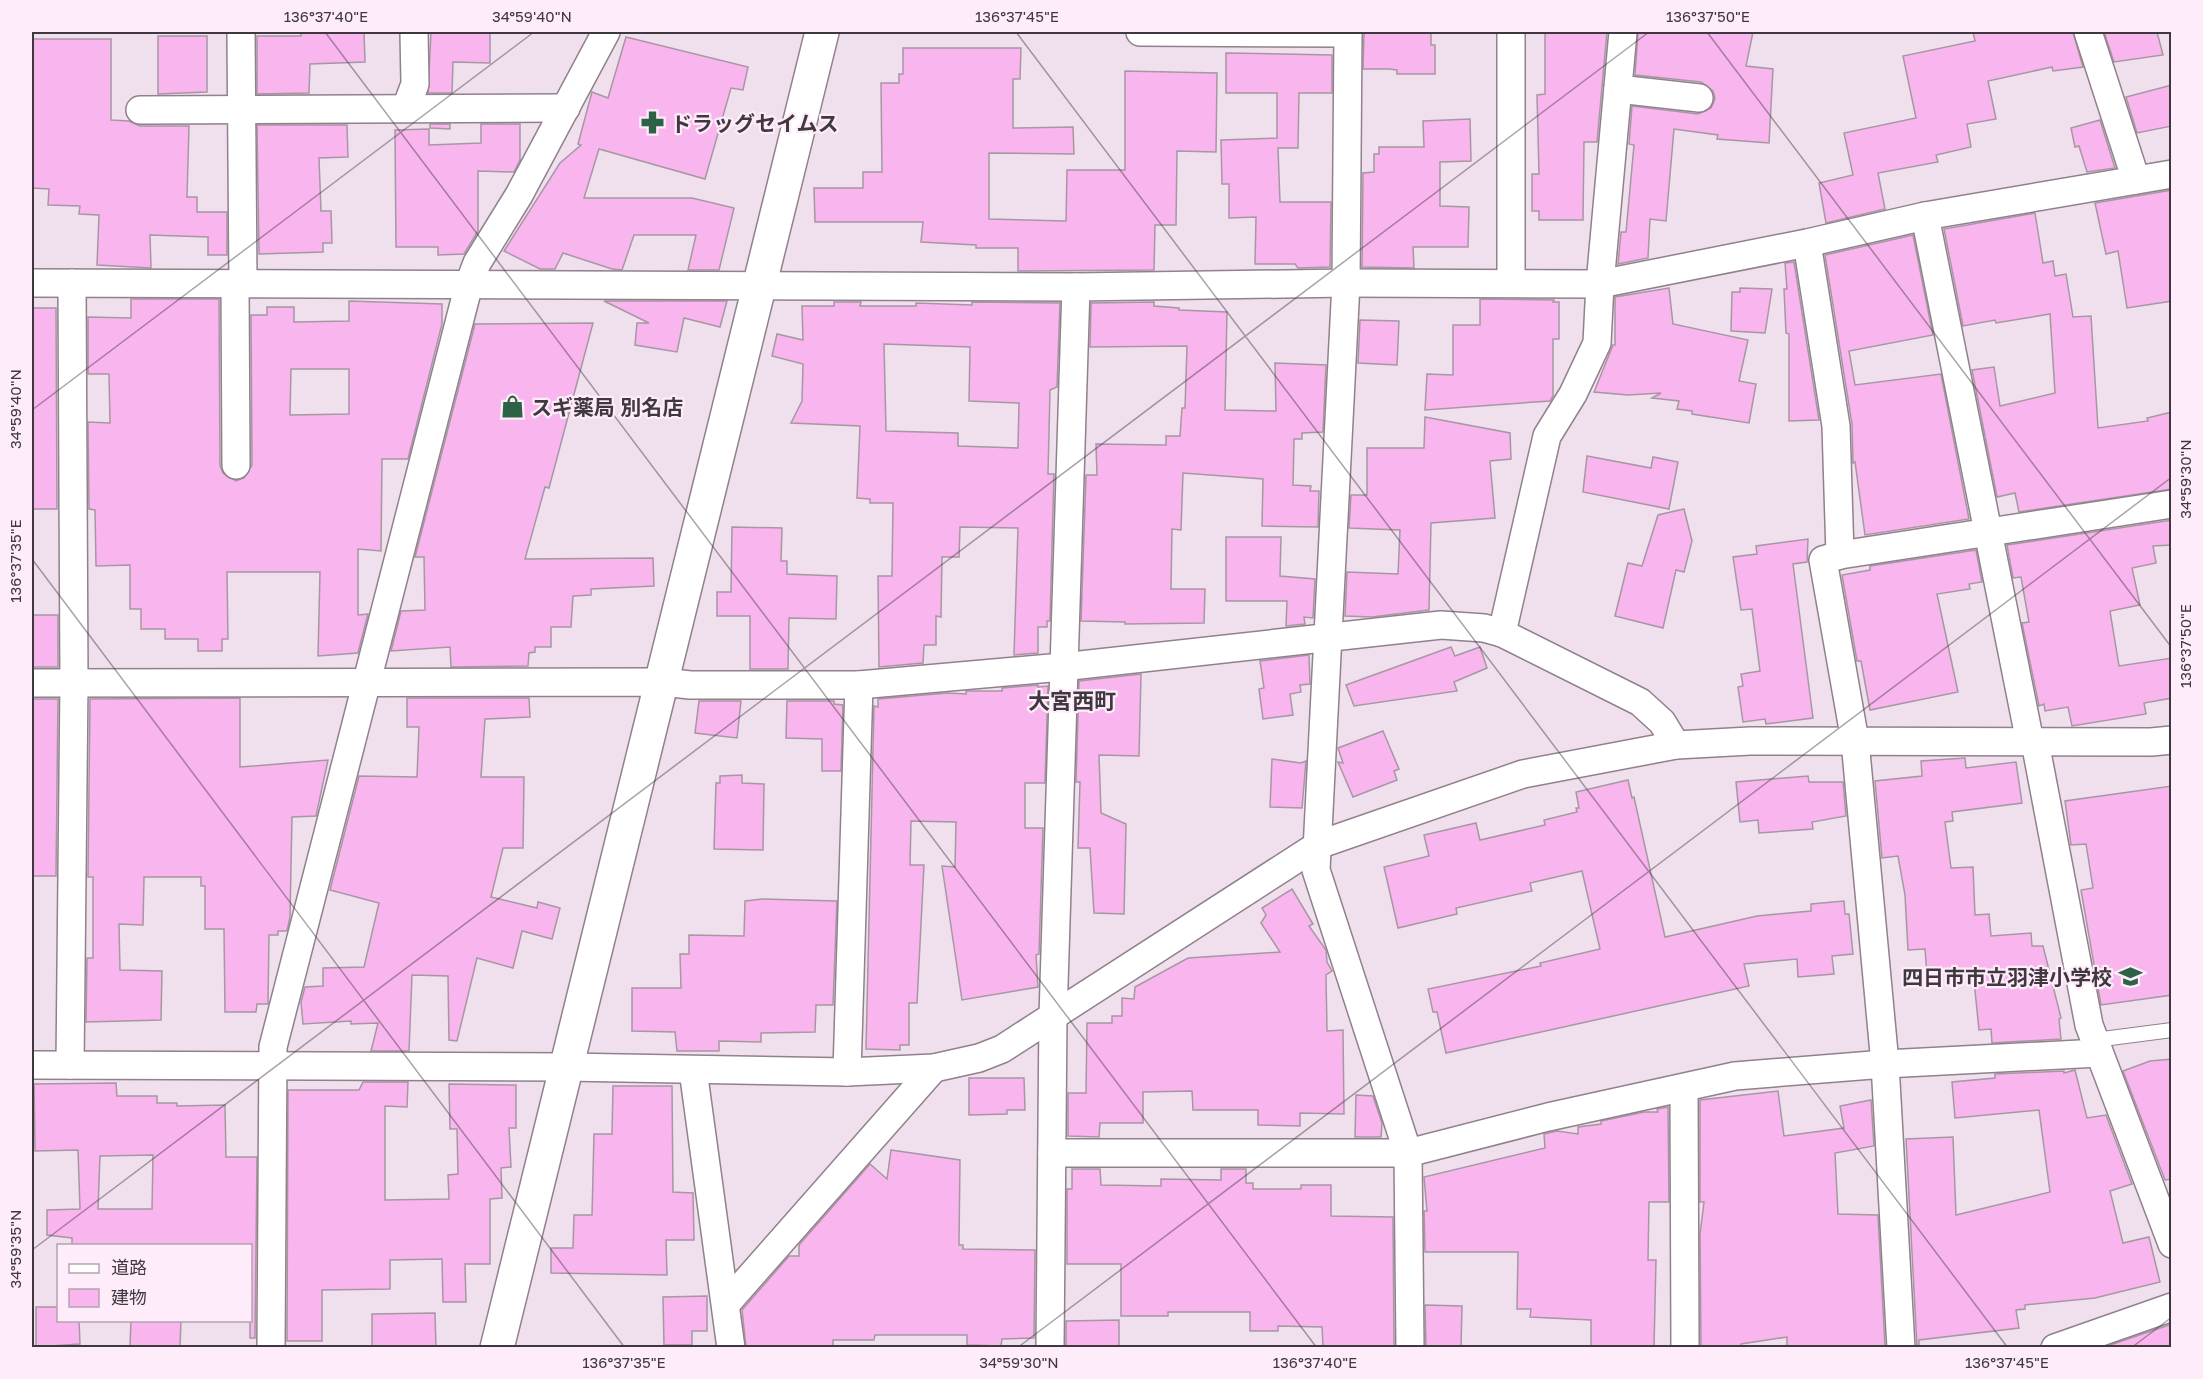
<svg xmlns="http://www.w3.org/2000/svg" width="2203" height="1379" font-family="'Golos Text','Noto Sans JP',sans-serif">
<rect width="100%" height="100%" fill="#f0dfed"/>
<g fill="#f9b5ed" stroke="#a797a3" stroke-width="1.5" fill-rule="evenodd">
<path d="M301,32H364L365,62L310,64L309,93L257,94V36H301Z"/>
<path d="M431,32H490V63L453,62L452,93H428Z"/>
<path d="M1364,32H1431V45H1435V74H1397V70L1389,69H1363Z"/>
<path d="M1545,32H1607L1597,142H1584L1583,220H1539V211H1532V174H1539L1537,95L1545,94Z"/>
<path d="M1638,32H1753L1746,66L1773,69L1769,143L1717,139L1718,135L1674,129L1666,221L1650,219L1648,258L1618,264L1621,232H1626L1627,221L1634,145L1629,144L1632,106L1698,114L1711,108L1715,99L1713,91L1701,82L1635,75Z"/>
<path d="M1973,32H2073L2083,67L2053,71L2052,67L1988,81L1996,119L1967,124L1971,147L1936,155L1938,162L1878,173L1885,209L1826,223L1819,183L1853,175L1844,133L1916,118L1903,56L1975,41Z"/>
<path d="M2104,32H2157L2163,55L2114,62Z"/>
<path d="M158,36H207V92L158,94Z"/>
<path d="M626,37L748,67L743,90L731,88L705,179L599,149L584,198H692L734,208L719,270H688L696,235H634L622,270L612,269L563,253L555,269H540L504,251L560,163L581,145L578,144L592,92L608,98Z"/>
<path d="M32,39H111V120L129,121L140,126H189L187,197H197V212H227V255H208V237L150,235L151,268L97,265L99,215L79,214L80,206L48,205L49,189L32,188Z"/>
<path d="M903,48H1021L1020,79H1013V128L1073,127L1074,154L989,153V219L1066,221L1067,170H1125V71L1217,73L1216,152L1177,151L1176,225H1155L1154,270L1018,271V248H976V245L921,242L923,222H815L814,188H863V172H882L881,83H899V74H903Z"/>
<path d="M1226,53L1332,55V93H1299L1298,148H1278L1280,202H1331L1330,267L1298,268L1295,264H1255L1256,217L1229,218V184H1222L1221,140L1277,138V93H1226Z"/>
<path d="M2172,85V126L2137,133L2126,97Z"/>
<path d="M1470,119L1471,161L1440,162V206L1469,207L1468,247H1413L1414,268L1362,267L1363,173L1374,172V154H1379V147H1424L1423,121Z"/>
<path d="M2100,120L2115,168L2087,172L2079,146L2075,147L2071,128Z"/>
<path d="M430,124H450V129L430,128Z"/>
<path d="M481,124H520V160L514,172L478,171V231L464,254L438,255V247H396L395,130L429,129V145L481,143Z"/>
<path d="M257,125H347L348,157L319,158L321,211H331L332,243H323V252L259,254Z"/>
<path d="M2172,190V301L2127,308L2118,251L2106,254L2095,203Z"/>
<path d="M2035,213L2043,263L2053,261L2055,276L2066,274L2073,317L2091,316L2098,428L2148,421L2147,418L2172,412V489L2019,512L2015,493L1997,497L1972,370L1994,367L2000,406L2055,393L2050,314L1996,323L1995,320L1963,326L1944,229Z"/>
<path d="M1913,235L1933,335L1849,351L1855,385L1941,374L1969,519L1865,535L1855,462L1853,463L1852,424L1825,255Z"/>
<path d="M1794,262L1819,420L1789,421V334L1786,333L1784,289H1787L1785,263Z"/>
<path d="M1669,288L1673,324L1748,340L1739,381L1756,384L1749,423L1692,414V411L1677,409L1679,401L1652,398L1661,393L1628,395L1594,392L1613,345H1615V297Z"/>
<path d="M1740,288L1772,289L1765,333L1731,331L1732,292H1740Z"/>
<path d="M131,299H219L220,465L223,473L236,481L244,478L252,465L251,315H267V307H294V322L349,321V301L442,304V324L408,459H382L381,551L358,549V615L368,614L358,653L318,656L320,572H227L228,639H222V651H198V639H165V629H141V609H130V565L96,566L95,510L89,509L88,422L110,423L109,374H88V317L131,318ZM291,369H349V414L290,415Z"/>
<path d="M1480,299L1554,300L1553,302H1559V339H1553V396L1550,401L1425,410L1427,374L1453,375V325H1480Z"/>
<path d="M604,301H727L720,327L684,318L677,352L635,345L637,323H649Z"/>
<path d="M834,302H861L860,306H916V303L972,305V302L1060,303L1057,387L1050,390L1048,474H1054L1050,621H1047V627H1038V653L1014,655L1018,528L960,527L959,557H942L941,617L936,616V645H924L923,663L879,667L878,576H892L893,503H870V499L857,498L860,426L791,423L802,401L803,364L772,356L777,334L803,340L802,306H834ZM884,344L970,347L969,401L1019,403L1018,448L958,446V433L886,431Z"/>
<path d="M1154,302V306L1179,308V310L1227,312L1225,410L1276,411L1275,363L1326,365L1323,432L1302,433V439H1294L1293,485L1311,486L1310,491H1319L1318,527L1262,526L1263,479L1183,473L1181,530L1172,529L1171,589H1205L1204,623L1125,624V622L1081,621L1086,475H1097L1096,444L1166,445V436H1180L1182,408H1185L1187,346L1090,347L1091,303Z"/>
<path d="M32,308H56L57,509H32Z"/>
<path d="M1360,320L1399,321L1397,365L1358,363Z"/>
<path d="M593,323L549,488L545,487L525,559L653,558L654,586L591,589V595L573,596L571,627H551V647H535V652L529,653L528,666L451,667L450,647L391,651L401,611L425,610L424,557H415L475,324Z"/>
<path d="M1425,417L1510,433L1511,459L1490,461L1495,518L1431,523L1429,610L1372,617L1345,616L1347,572L1398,574L1400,530L1349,528L1351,495H1367V448H1424Z"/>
<path d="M1587,456L1651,468L1653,457L1678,462L1669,509L1583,492Z"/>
<path d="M1684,509L1692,541L1684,572L1676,570L1663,628L1615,616L1628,563L1642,566L1658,515Z"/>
<path d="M2172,520V545L2153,546L2156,563L2132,568L2140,605L2110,611L2119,666L2172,658V698L2144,703L2146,714L2072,726L2068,707L2045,711L2044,704L2039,706L2022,623L2029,622L2021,577L2013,578L2007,545Z"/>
<path d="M732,527L782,528L781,561H787V574L837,576L836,619L789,618L788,669H750V616H717V592H731Z"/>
<path d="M1226,537H1281L1280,576L1315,579L1313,618L1304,617L1305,624L1286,626L1287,601H1226Z"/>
<path d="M1808,539L1807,562L1793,564L1813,718L1766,724L1765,719L1743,722L1738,687L1743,686L1741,674L1760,671L1752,609L1741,610L1733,557L1757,554L1756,546Z"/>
<path d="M1976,550L1982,582L1969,584L1970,589L1937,594L1958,692L1870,710L1861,661H1857L1842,575L1870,570V566Z"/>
<rect x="32" y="615" width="26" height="52"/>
<path d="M1451,647L1455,656L1480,647L1487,668L1454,682L1457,691L1354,706L1346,685Z"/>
<path d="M1309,655L1310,684L1300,685L1301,692L1290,694L1293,715L1263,719L1259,689L1264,688L1260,661Z"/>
<path d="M1141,674L1139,756L1099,755L1101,813L1126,824L1124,914L1094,913L1090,848H1078L1080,782H1076L1079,681Z"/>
<path d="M1038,685V687L1048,686L1045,783H1025V828H1043L1039,954L1036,955L1038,987L962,1000L942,866L955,867L956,822L911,821L910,865H924L917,1003H909V1045H900V1050L866,1049L874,706L878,707V699L947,693L966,694V691H1002V688Z"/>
<path d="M240,698V767L328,760L316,816L292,817L290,917L287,931H278V935H269L268,1004H257L256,1012H225L224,929H205V886H201V877H144L143,925L119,924L120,970L162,971L161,1020L86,1022L87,958H93V877H88L90,699Z"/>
<path d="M407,698H529L530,717L485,719L481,777H524L523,848H503L491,897L537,908L538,902L560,908L552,939L522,931L513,968L477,958L457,1041L449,1040L448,976L412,975L409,1051H371L378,1023L351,1024V1021L303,1024L301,1002L305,987L323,986V968L364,967L379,903L330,890L359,776L417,777L419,727H407Z"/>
<path d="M32,699H58L56,876H32Z"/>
<path d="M699,701H741L737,738L695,733Z"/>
<path d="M787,701H834V704L843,705L841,771H822V739L786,738Z"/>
<path d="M1383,731L1399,769L1394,771L1397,780L1353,797L1338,762L1343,763L1338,748Z"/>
<path d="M1965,758L1966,768L2016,762L2022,803L1952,812L1953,821L1945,822L1951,868L1973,867L1975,915L1989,914L1991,936L2031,933L2032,946H2043L2061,1018L2059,1019L2061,1039L1992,1043L1991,1029L1979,1030L1973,971L1927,975L1925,949L1908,950L1905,895L1898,856L1882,858L1875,781L1922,776L1921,761Z"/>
<path d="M1272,759L1301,763L1306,761L1302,808L1270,807Z"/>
<path d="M742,775V783L764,784L763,850L714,849L716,783H720V776Z"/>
<path d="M1808,776L1809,782H1843L1846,816L1812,822L1813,829L1759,833L1758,820L1740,822L1736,782Z"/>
<path d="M1628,780L1632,798L1634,797L1665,937L1757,916L1811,911V904L1844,901L1845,914H1849L1853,954L1832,956L1834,974L1798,977L1797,959L1744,964L1749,986L1446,1053L1437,1012H1433L1428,989L1541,966L1540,963L1600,949L1582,871L1530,883L1532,891L1456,908L1457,914L1398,928L1384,867L1429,856L1424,835L1476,823L1480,840L1545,825L1544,820L1577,812L1576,808H1579L1576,792Z"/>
<path d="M2172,786V995L2101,1005L2081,890L2093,888L2086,844L2071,845L2065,801Z"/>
<path d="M1292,889L1313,924L1309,926L1326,950L1327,962L1332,971L1326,975L1327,1031L1343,1030L1344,1114L1300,1113V1126L1258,1125V1110H1193L1192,1091L1143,1092V1123H1100L1099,1137L1068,1136V1093H1086L1087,1023H1112V1016H1122V998L1134,999L1135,987L1188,958L1280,952L1261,923L1266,915L1262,908Z"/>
<path d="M762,899L837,901L833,1005H816L815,1032L761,1033V1042L719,1041V1051H677L675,1032L632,1031V988H681L680,954H689V935L744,936L745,901Z"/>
<path d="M2172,1059V1179L2165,1180L2123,1071L2150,1061Z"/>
<path d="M2075,1070L2087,1118L2106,1115L2132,1184L2110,1191L2123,1243L2149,1237L2160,1282L2095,1298L2025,1305V1309L2016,1310L2019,1328L1919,1340V1347H1917L1906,1139L1953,1137L1956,1215L2050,1192L2039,1110L1955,1118L1952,1082L1995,1078V1074L2064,1071V1073Z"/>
<path d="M969,1078H1024L1025,1110H1007V1114L969,1115Z"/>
<path d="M363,1082H408L407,1107L385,1106V1200L449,1199L448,1175L458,1174L457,1129H450L449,1084L516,1085V1128H509L511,1167L501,1168L502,1198L490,1199V1264H465L466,1302H443L442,1259L390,1260V1289L322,1290V1341H287L288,1090H359Z"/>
<path d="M116,1083L117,1096H157V1103H177V1106L225,1105L226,1157H257L255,1338H250V1245H72V1238L47,1235V1210L80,1209L78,1150L35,1151L34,1084ZM153,1155L152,1209H98L100,1156Z"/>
<path d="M613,1086H672L673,1192L693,1193L694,1240H666L667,1275L551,1273V1248H573L574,1215H592L594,1134H612Z"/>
<path d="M1778,1091L1784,1136L1844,1128L1840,1106L1871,1100L1874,1146L1835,1153L1838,1214L1878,1215L1885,1347H1787V1337L1741,1344V1347H1701L1700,1234L1704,1202H1700V1100Z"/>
<path d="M1356,1095L1373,1096L1382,1123L1381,1137H1355Z"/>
<path d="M1668,1107L1669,1202H1649L1648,1260H1656L1654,1347H1591V1320L1530,1317L1531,1309H1517L1518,1252H1425L1424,1211H1427L1424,1177L1545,1148L1544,1134L1557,1131L1578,1134V1127L1601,1124V1121L1644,1112H1658L1657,1109Z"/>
<path d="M891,1150L960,1160L959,1245H963V1249L1035,1250L1034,1338L1002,1339L1001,1346L967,1345V1335H875L874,1340H833V1347H746L742,1310L789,1256H799V1245L870,1164L887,1179Z"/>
<path d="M1072,1169H1100L1101,1185L1161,1186V1179L1221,1180V1169H1246V1183H1253V1189H1301V1185H1331V1216L1393,1217L1394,1347L1323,1346L1322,1327L1278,1326V1331H1250V1312H1168V1316H1121V1264H1067V1189H1072Z"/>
<path d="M707,1296V1331H692V1345H664L663,1297Z"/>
<path d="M1425,1305L1462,1306L1461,1347H1426Z"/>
<path d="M36,1307H58V1320H79L80,1344L36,1347Z"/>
<path d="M435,1313L436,1347H372V1314Z"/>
<path d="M131,1320H181L180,1347H130Z"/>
<path d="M1119,1320V1347H1066V1321Z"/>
<path d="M2172,1324V1347H2104Z"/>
</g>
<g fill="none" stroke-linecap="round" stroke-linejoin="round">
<defs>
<path id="lane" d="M2095,1040L2172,1030"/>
<g id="street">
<path d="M241,32L243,284"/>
<path d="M1140,32L1348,33"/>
<path d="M1348,32L1346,283L1316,870L1408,1153L1410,1348"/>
<path d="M2088,32L2136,180"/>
<path d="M1618,89L1699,98"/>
<path d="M406,108L415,84L414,32"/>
<path d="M140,110L566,108"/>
<path d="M1925,216L2030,742"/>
<path d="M1807,243L1836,426L1840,555"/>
<path d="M32,283L1076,287L1346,283L1600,284L1807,243L1925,216L2172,174"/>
<path d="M1511,283V32"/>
<path d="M235,284L236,465"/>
<path d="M1502,633L1547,436L1573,394L1597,343L1600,284L1623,32"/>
<path d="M32,683L663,682L690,685H859L1062,667L1441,625L1484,628L1502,633L1640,702L1662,722L1676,745"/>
<path d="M2035,742L2089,1025L2172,1244"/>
<path d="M32,1065L565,1067L847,1072L934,1068L979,1058L1002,1049L1318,845L1523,774L1676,745L1750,741L2151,742L2172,740"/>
<path d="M70,1065L74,683L72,283"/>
<path d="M693,1070L731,1348"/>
<path d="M847,1072L859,685"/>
<path d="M1684,1089L1685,1348"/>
<path d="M1052,1153H1408L1548,1117L1735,1076L1885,1064L2099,1053"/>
<path d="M726,1304L934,1068"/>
<path d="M271,1348L273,1047L469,284L477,263L519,195L606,32"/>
<path d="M1050,1348L1053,1016L1076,287"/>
<path d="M1901,1348L1885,1064L1855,741L1823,560L1840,555L2172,504"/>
<path d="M2055,1348L2172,1307"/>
</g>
<path id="secondary" d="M497,1348L822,32"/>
</defs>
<use href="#lane" stroke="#90818d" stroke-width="16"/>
<use href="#street" stroke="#90818d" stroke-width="30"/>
<use href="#secondary" stroke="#90818d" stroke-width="36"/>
<use href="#lane" stroke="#fff" stroke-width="14"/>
<use href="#street" stroke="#fff" stroke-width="27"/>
<use href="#secondary" stroke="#fff" stroke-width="33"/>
</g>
<path fill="none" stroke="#3f383e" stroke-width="1.5" stroke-opacity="0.45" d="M325,32L1317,1348M1016,32L2008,1348M1707,32L2172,648M32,410L534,32M32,559L625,1348M32,1250L1649,32M1017,1348L2172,477M2131,1348L2172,1317"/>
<defs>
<symbol id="pharmacy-bare" viewBox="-9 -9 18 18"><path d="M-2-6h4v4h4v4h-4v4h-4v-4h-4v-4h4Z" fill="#2d6247" stroke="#feecfa" stroke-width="2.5" paint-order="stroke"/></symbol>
<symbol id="shop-bare" viewBox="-9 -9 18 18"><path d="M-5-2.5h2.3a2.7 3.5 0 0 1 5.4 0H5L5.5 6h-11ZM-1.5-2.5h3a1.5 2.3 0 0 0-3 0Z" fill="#2d6247" stroke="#feecfa" stroke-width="2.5" paint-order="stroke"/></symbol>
<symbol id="school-bare" viewBox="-9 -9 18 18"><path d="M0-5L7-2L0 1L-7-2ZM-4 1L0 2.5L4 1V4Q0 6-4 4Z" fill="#2d6247" stroke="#feecfa" stroke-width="2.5" paint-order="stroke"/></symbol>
</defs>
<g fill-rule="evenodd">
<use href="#pharmacy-bare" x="636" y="106" width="33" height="33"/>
<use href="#shop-bare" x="496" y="390" width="33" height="33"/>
<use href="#school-bare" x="2114" y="960" width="33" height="33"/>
</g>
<g text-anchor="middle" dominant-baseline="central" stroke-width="4.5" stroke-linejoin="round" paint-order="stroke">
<g font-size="21" font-weight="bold" fill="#3f383e" stroke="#feecfa" text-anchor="start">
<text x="671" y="123">ドラッグセイムス</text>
<text x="531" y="407">スギ薬局 別名店</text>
<text x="2112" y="977" text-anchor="end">四日市市立羽津小学校</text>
</g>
<g font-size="22" font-weight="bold" fill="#3f383e" stroke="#feecfa">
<text x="1072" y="700">大宮西町</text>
</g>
</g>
<rect width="2203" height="1379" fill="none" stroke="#feecfa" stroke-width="66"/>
<rect x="57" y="1244" width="195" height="78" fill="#feecfa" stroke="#b2a4af" stroke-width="1.5"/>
<rect x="69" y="1264" width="30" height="9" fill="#ffffff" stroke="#b2a4af" stroke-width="1.5"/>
<text x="111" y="1274" font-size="18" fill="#3f383e">道路</text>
<rect x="69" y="1289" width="30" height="18" fill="#f9b5ed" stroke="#b2a4af" stroke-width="1.5"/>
<text x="111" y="1304" font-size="18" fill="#3f383e">建物</text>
<rect x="33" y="33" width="2137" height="1313" fill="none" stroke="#3f383e" stroke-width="2"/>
<g font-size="15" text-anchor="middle" fill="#3f383e">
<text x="326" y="22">136°37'40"E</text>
<text x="532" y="22">34°59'40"N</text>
<text x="1017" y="22">136°37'45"E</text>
<text x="1708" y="22">136°37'50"E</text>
<text transform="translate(16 409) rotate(-90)" y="5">34°59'40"N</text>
<text transform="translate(2186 479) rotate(-90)" y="5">34°59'30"N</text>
<text transform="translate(16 561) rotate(-90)" y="5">136°37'35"E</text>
<text transform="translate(2186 646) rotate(-90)" y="5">136°37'50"E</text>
<text transform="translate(16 1249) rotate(-90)" y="5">34°59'35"N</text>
<text x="624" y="1368">136°37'35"E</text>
<text x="1019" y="1368">34°59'30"N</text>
<text x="1315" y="1368">136°37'40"E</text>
<text x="2007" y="1368">136°37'45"E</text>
</g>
</svg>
